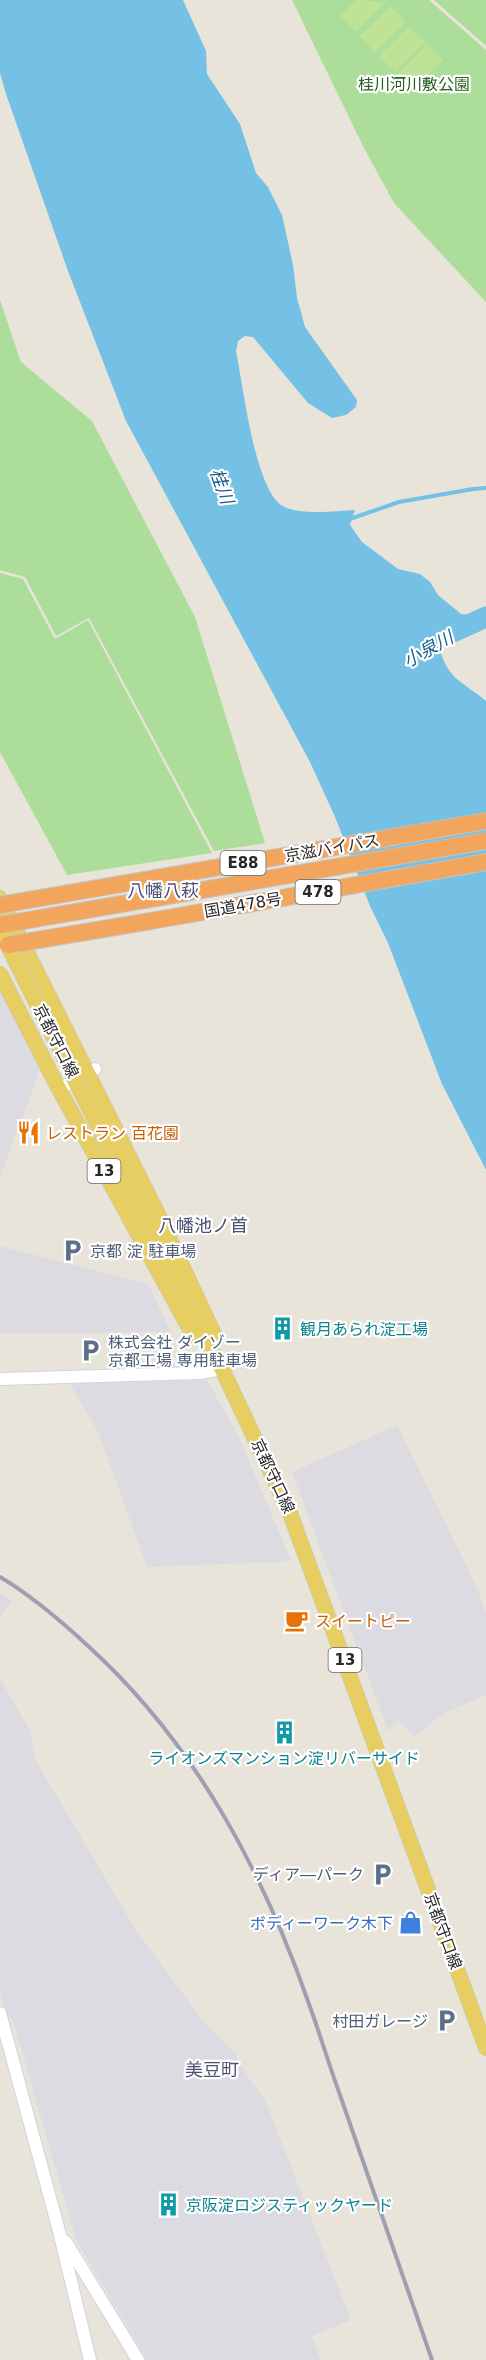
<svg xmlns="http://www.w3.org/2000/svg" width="486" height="2360" font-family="'DejaVu Sans','Noto Sans JP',sans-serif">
<rect width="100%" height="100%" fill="#e9e4da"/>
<g fill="#dddbe2">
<path d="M0,990L40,1070L0,1177Z"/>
<path d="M0,1246L148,1284L171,1332L0,1334Z"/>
<path d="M207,1380L237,1433L291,1560L279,1562L147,1567L98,1432L70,1384Z"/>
<path d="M397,1425L474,1581L486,1612V1695L449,1711L437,1718L414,1737L398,1720L388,1731L292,1472Z"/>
<path d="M0,1593L12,1601L0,1617Z"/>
<path d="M0,1679L30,1730L36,1761L136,1930L200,2017L234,2052L252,2083L264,2097L351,2320L312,2336L321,2360H147L76,2240L13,2020L7,2016L0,1992Z"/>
</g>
<g fill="#addd9a">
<path d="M292,0H429L486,50V302L394,203L364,148Z"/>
<path d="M434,0H486V46Z"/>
<path d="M0,300L21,362L92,421L195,617L265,843L214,851L89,618L56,636L25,577L0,570Z"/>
<path d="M0,573L23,579L55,639L88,620L212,853L67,875L0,752Z"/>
</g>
<g fill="#bfe396">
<path d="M356,0L386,2L356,32L340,16Z"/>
<path d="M390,6L406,22L375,52L360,36Z"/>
<path d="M409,26L425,42L395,72L379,56Z"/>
<path d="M427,44L443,60L413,90L397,74Z"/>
</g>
<path fill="#74c1e5" d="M0,0H183L206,51L207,74L240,124L256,173L268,187L282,215L293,265L297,298L305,327L357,400L356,407L346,415L332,418L308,403L253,337L245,336L238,341L236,351C243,384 254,485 281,505C298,516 335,511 355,510L350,525L362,542L398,569L420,574L430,582L438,595L461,614L477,615L481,628L451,641L440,650C448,680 465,683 486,701V1170L442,1084L388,943L370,906L335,817L310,762L126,421L68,271L6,94L0,73Z"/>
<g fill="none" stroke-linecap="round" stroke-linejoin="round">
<path stroke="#74c1e5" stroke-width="4" d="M347,520L399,502L473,489L486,488"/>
<path stroke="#74c1e5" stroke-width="21" d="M453,632L486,617"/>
<defs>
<g id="minor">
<path d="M59,1089L95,1069"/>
<path d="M0,1379L199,1373L222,1369"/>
<path d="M0,2013L59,2231L90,2360"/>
<path d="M66,2242L138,2360"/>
</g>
<g id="major">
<path d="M0,898L157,1212L214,1334L215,1340"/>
<path d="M0,974L59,1089L193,1335"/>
<path d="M84,1098L176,1283L222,1369L290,1513L486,2048"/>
</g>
<path id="highway" d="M151,921L486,862"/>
</defs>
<use href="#minor" stroke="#d0d2e0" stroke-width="14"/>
<use href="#major" stroke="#c3c3c3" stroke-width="16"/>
<use href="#highway" stroke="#c3c3c3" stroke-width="18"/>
<use href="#minor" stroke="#fff" stroke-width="12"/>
<use href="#major" stroke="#e6ce63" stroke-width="15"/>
<use href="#highway" stroke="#f2a55d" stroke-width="16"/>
<path stroke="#9e9fb1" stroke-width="4" d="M0,1577C32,1596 60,1620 87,1645C194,1742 262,1869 309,2004C320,2034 329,2065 340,2095C371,2184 402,2272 432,2360"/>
<defs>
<path id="major-bridge" d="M0,930L84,1098"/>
<g id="highway-bridge">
<path d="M0,905L486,821"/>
<path d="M0,925L486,841"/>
<path d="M8,945L151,921"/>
</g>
</defs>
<use href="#major-bridge" stroke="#c3c3c3" stroke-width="16" stroke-linecap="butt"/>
<use href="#highway-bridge" stroke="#c3c3c3" stroke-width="18" stroke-linecap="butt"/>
<use href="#major-bridge" stroke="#e6ce63" stroke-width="15"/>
<use href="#highway-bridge" stroke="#f2a55d" stroke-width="16"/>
</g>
<defs>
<symbol id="restaurant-bare" viewBox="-9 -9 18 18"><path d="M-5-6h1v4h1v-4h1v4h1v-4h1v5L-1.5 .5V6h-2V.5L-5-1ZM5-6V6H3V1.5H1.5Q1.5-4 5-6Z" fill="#e8710a" stroke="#fff" stroke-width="2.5" paint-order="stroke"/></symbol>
<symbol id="parking-bare" viewBox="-9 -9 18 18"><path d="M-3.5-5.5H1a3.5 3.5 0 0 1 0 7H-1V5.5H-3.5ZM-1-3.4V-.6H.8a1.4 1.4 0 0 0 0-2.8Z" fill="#5c6f8a" stroke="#fff" stroke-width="2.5" paint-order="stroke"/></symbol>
<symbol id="building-bare" viewBox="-9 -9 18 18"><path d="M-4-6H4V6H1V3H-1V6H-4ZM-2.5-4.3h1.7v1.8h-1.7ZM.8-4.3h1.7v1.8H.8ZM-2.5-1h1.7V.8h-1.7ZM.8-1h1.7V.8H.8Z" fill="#0f9aa8" stroke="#fff" stroke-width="2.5" paint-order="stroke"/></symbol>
<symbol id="cafe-bare" viewBox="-9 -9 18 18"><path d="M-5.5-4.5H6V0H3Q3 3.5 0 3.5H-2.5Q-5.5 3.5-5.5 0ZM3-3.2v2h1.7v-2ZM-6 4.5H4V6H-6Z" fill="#e8710a" stroke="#fff" stroke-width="2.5" paint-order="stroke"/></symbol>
<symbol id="shop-bare" viewBox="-9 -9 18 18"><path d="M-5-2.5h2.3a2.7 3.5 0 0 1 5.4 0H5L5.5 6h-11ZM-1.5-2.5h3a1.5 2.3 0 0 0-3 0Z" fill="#3f7fe0" stroke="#fff" stroke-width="2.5" paint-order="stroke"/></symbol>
</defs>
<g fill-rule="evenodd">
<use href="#restaurant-bare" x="12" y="1116" width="33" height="33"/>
<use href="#parking-bare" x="56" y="1234" width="33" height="33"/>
<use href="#building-bare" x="266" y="1312" width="33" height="33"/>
<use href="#parking-bare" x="74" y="1334" width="33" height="33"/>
<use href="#cafe-bare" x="280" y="1604" width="33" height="33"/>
<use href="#building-bare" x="268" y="1716" width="33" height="33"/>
<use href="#parking-bare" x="366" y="1858" width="33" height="33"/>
<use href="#shop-bare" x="394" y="1906" width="33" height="33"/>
<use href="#parking-bare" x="430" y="2004" width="33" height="33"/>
<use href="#building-bare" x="152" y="2188" width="33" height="33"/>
</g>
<g text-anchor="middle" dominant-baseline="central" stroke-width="4.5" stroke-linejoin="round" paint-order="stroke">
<g fill="#fff" stroke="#686868" stroke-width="1.5">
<rect x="220.5" y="851" width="45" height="24" rx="4.5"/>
<rect x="295.5" y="880" width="45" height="24" rx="4.5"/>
<rect x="87.5" y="1159" width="33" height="24" rx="4.5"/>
<rect x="328.5" y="1648" width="33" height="24" rx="4.5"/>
</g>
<g font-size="15" font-weight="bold" fill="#282828">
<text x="243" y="863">E88</text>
<text x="318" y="892">478</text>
<text x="104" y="1171">13</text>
<text x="345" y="1660">13</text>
</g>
<g font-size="16" fill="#285f1e" stroke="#fff">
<text x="414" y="84">桂川河川敷公園</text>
</g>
<g font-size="16" fill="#282828" stroke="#fff">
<text transform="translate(332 848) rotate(-10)">京滋バイパス</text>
<text transform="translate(243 905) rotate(-10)">国道478号</text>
<text transform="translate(56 1041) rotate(63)">京都守口線</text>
<text transform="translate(273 1476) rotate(65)">京都守口線</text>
<text transform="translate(443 1931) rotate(70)">京都守口線</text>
</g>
<g font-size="16" fill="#c56008" stroke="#fff" text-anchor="start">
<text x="46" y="1133">レストラン 百花園</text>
<text x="315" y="1621">スイートピー</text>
</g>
<g font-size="16" fill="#4e5e75" stroke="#fff" text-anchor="start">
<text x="90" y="1251">京都 淀 駐車場</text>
<text x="108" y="1342">株式会社 ダイゾー<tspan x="108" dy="18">京都工場 専用駐車場</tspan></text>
<text x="364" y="1874" text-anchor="end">ディア―パーク</text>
<text x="428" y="2021" text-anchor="end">村田ガレージ</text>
</g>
<g font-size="16" fill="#0d838f" stroke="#fff" text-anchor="start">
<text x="300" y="1329">観月あられ淀工場</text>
<text x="284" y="1758" text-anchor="middle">ライオンズマンション淀リバーサイド</text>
<text x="186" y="2205">京阪淀ロジスティックヤード</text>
</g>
<g font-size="16" fill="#366cbe" stroke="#fff" text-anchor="end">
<text x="393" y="1923">ボディーワーク木下</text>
</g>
<g font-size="18" font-style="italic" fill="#165e8d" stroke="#fff">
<text transform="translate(222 486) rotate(70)">桂川</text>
<text transform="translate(428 649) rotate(-29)">小泉川</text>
</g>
<g font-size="18" fill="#4c5175" stroke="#fff">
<text x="163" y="890">八幡八萩</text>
<text x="203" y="1225">八幡池ノ首</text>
<text x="212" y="2069">美豆町</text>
</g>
</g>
</svg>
